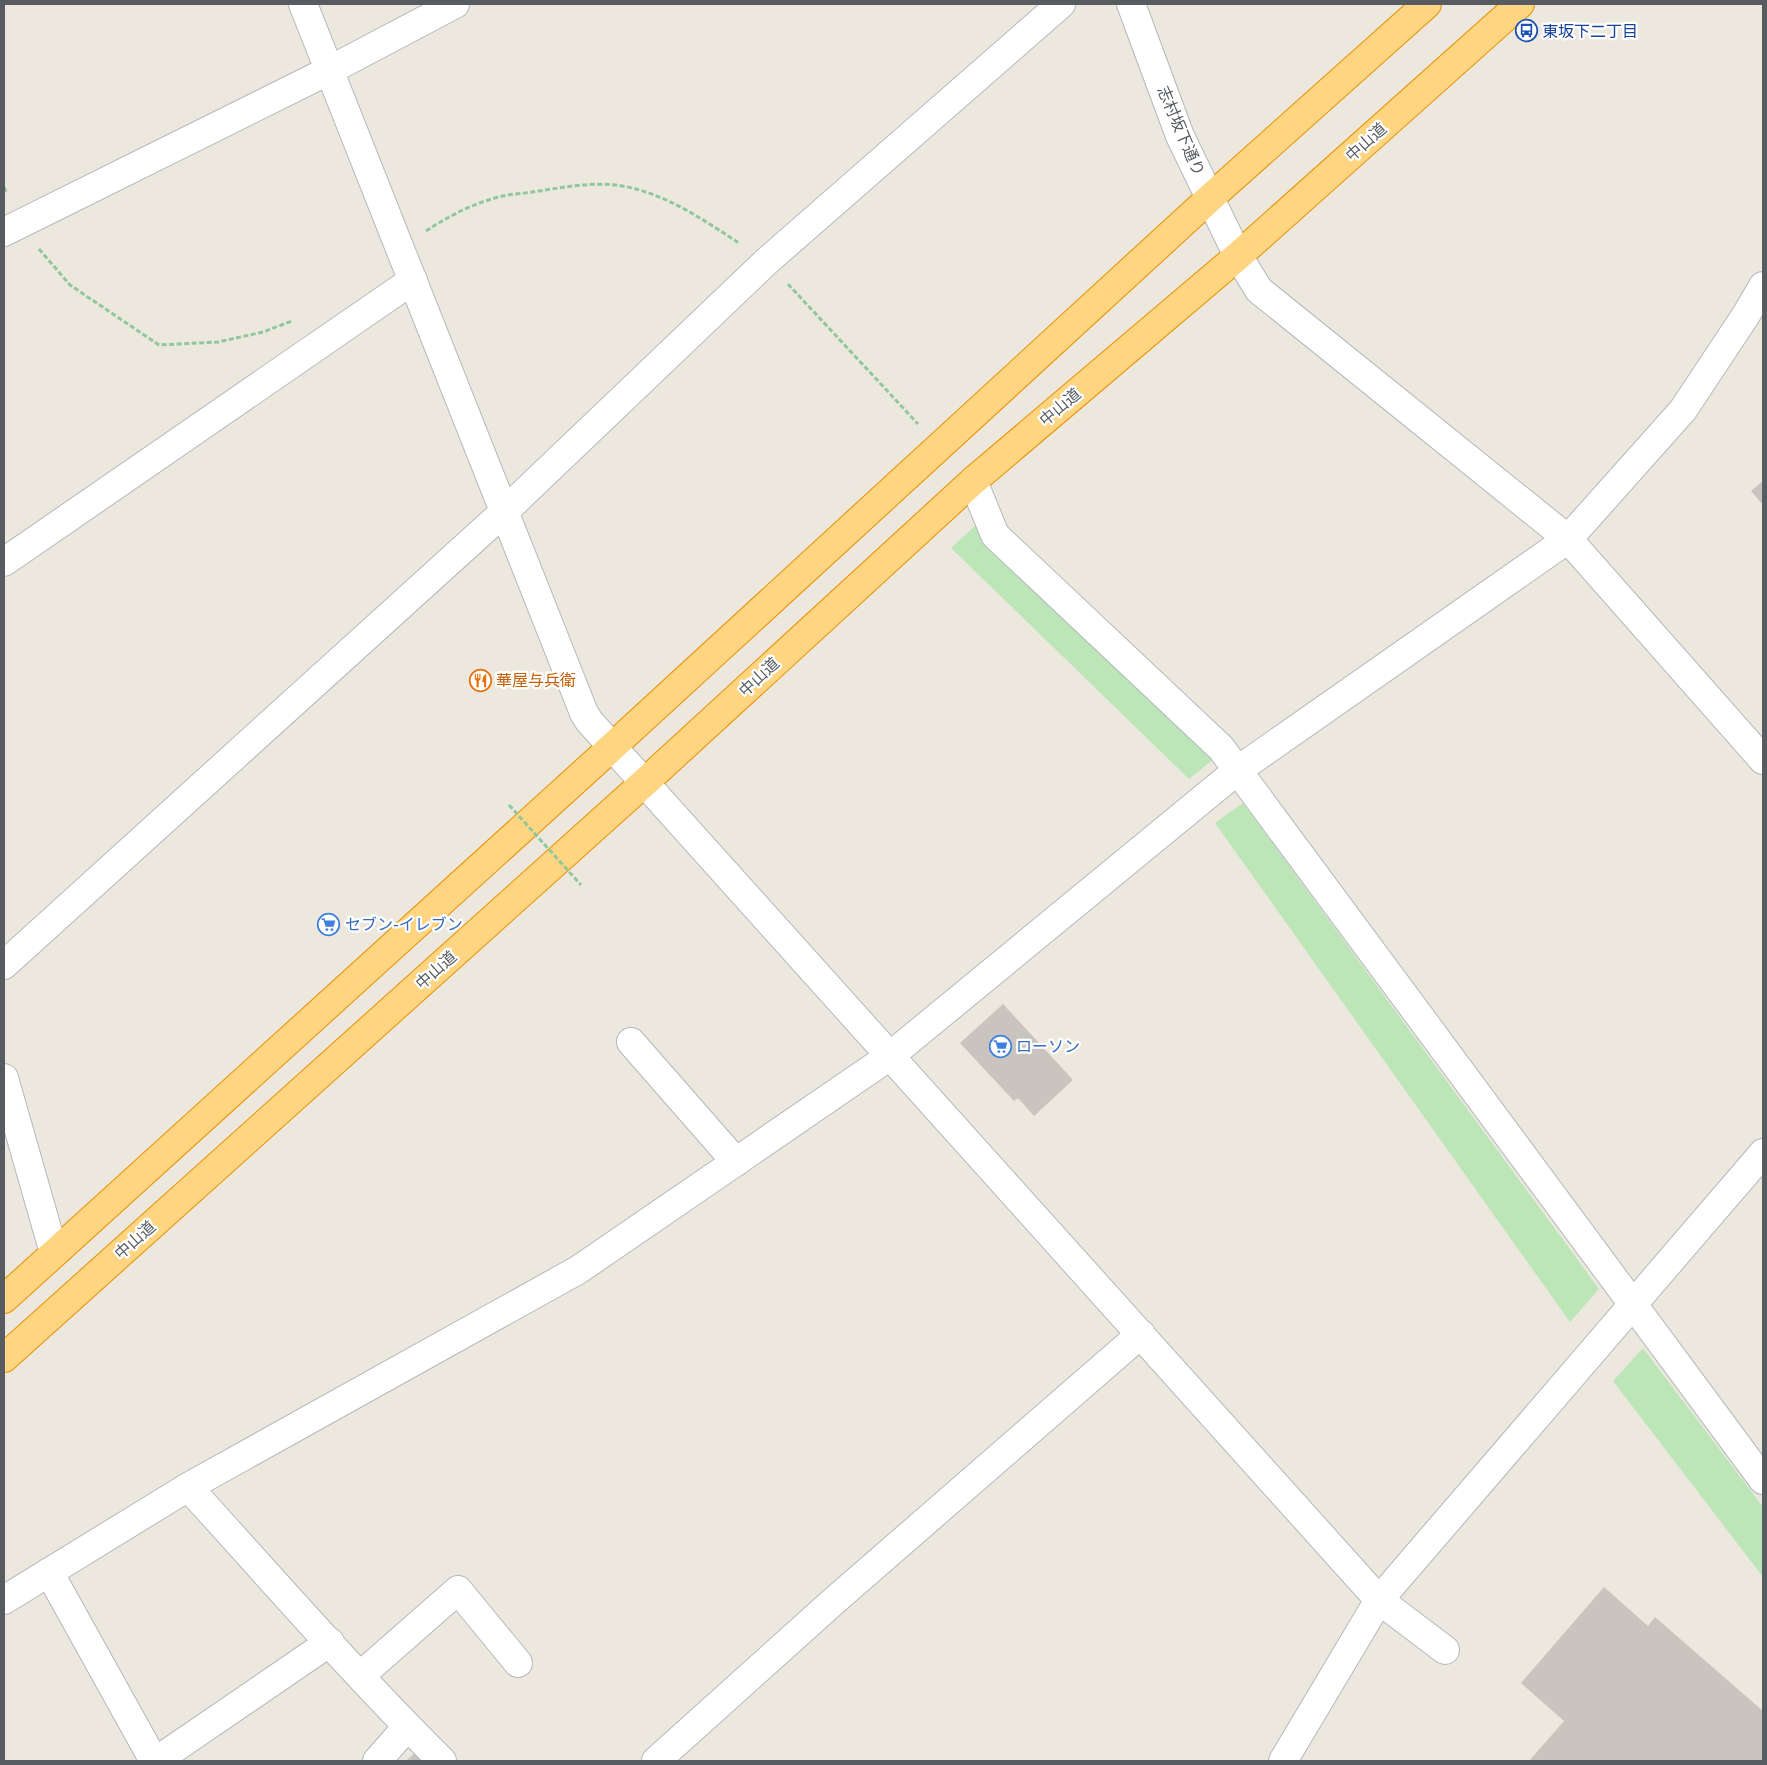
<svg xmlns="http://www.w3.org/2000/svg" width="1767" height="1765" font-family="'DejaVu Sans','Noto Sans JP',sans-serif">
<rect width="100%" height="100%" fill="#ece8de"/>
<g fill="#bce6b8">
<path d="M975,526L1214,759L1189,779L951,548Z"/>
<path d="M1243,803L1599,1289L1570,1322L1215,823Z"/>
<path d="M1643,1348L1763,1507V1577L1613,1381Z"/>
</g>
<g fill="#c9c4bd">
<path d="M1763,481V505L1751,491Z"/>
<path d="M1003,1004L1073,1080L1034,1116L1018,1098L1014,1101L960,1043Z"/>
<path d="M1604,1587L1648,1626L1655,1617L1763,1711V1761H1529L1564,1721L1521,1683Z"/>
<path d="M417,1751L426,1761H406Z"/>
</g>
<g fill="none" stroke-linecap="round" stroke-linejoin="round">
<defs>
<g id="minor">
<path d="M303,4L584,713L589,721L1379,1600L1445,1650"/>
<path d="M1131,4L1180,136L1238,256L1259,290L1568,539L1763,760"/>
<path d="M4,232L330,70L455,4"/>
<path d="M973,481L995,535L1221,748L1763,1480"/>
<path d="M4,562L413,280"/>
<path d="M4,965L505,511L767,261L1061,4"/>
<path d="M631,1042L736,1162"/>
<path d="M4,1078L54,1253"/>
<path d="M188,1487C272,1579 354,1674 442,1761"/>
<path d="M49,1572L154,1761"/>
<path d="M4,1600L188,1487L578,1270L890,1056L1238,770L1568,539L1683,410L1746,315L1763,286"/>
<path d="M360,1676L458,1590L518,1663"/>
<path d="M156,1761L330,1642"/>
<path d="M377,1761L407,1727"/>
<path d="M656,1761L835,1600L1141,1334"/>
<path d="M1283,1761L1379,1600L1763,1153"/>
</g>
<g id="highway">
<path d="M4,1299L612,747L1210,198L1427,4"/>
<path d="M4,1358L645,782L973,481L1238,256L1520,4"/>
</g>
</defs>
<use href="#minor" stroke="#b4b8bd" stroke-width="30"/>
<use href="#highway" stroke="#ea8e00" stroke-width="30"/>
<g stroke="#91c79c" stroke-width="3" stroke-dasharray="5 2.5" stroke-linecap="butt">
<path d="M4,187L7,194"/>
<path d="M426,231C447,217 470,205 495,198C507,194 520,194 532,192C560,188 588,182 616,185C662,191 702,219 739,243"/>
<path d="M39,249L70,285L159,345L218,342L263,332L292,321"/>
<path d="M788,284L918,424"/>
</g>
<use href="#minor" stroke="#fff" stroke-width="28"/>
<use href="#highway" stroke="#ffd582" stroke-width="28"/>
<path stroke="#91c79c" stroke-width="3" stroke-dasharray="5 2.5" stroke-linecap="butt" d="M509,805L581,885"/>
</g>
<defs>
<symbol id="bus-ring" viewBox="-11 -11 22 22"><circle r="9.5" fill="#fff" stroke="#1a4fb4" stroke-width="1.5"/><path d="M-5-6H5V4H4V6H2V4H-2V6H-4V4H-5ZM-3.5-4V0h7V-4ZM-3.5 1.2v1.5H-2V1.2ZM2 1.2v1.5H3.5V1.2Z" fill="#1a4fb4"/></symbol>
<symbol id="restaurant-ring" viewBox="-11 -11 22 22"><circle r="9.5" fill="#fff" stroke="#e8710a" stroke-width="1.5"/><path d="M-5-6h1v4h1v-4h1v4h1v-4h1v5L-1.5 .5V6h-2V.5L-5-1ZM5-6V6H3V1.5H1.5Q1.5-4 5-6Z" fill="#e8710a"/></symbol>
<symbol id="supermarket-ring" viewBox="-11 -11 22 22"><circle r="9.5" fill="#fff" stroke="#3f7fe0" stroke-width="1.5"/><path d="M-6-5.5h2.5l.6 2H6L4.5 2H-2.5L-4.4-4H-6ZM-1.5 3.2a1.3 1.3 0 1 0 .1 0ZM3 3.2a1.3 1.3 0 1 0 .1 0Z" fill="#3f7fe0"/></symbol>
</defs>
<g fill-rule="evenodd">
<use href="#bus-ring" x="1514" y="18" width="25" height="25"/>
<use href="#restaurant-ring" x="468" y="668" width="25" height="25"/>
<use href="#supermarket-ring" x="316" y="912" width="25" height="25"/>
<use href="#supermarket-ring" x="988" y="1034" width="25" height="25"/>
</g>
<g text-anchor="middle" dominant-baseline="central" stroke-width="4.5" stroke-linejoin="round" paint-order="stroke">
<g font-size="16" fill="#164399" stroke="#fff" text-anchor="start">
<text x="1542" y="31">東坂下二丁目</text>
</g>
<g font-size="16" fill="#575c61" stroke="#fff">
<text transform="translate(1181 131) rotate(67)">志村坂下通り</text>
<text transform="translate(1366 142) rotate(-42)">中山道</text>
<text transform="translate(1060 407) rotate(-40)">中山道</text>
<text transform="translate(759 677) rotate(-43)">中山道</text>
<text transform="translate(436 970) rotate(-42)">中山道</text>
<text transform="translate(135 1240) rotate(-42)">中山道</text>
</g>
<g font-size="16" fill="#c56008" stroke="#fff" text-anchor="start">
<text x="496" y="680">華屋与兵衛</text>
</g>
<g font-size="16" fill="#366cbe" stroke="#fff" text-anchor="start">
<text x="345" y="924">セブン-イレブン</text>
<text x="1016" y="1046">ローソン</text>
</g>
</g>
<rect width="1767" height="1765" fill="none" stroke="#575c61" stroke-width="10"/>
</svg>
